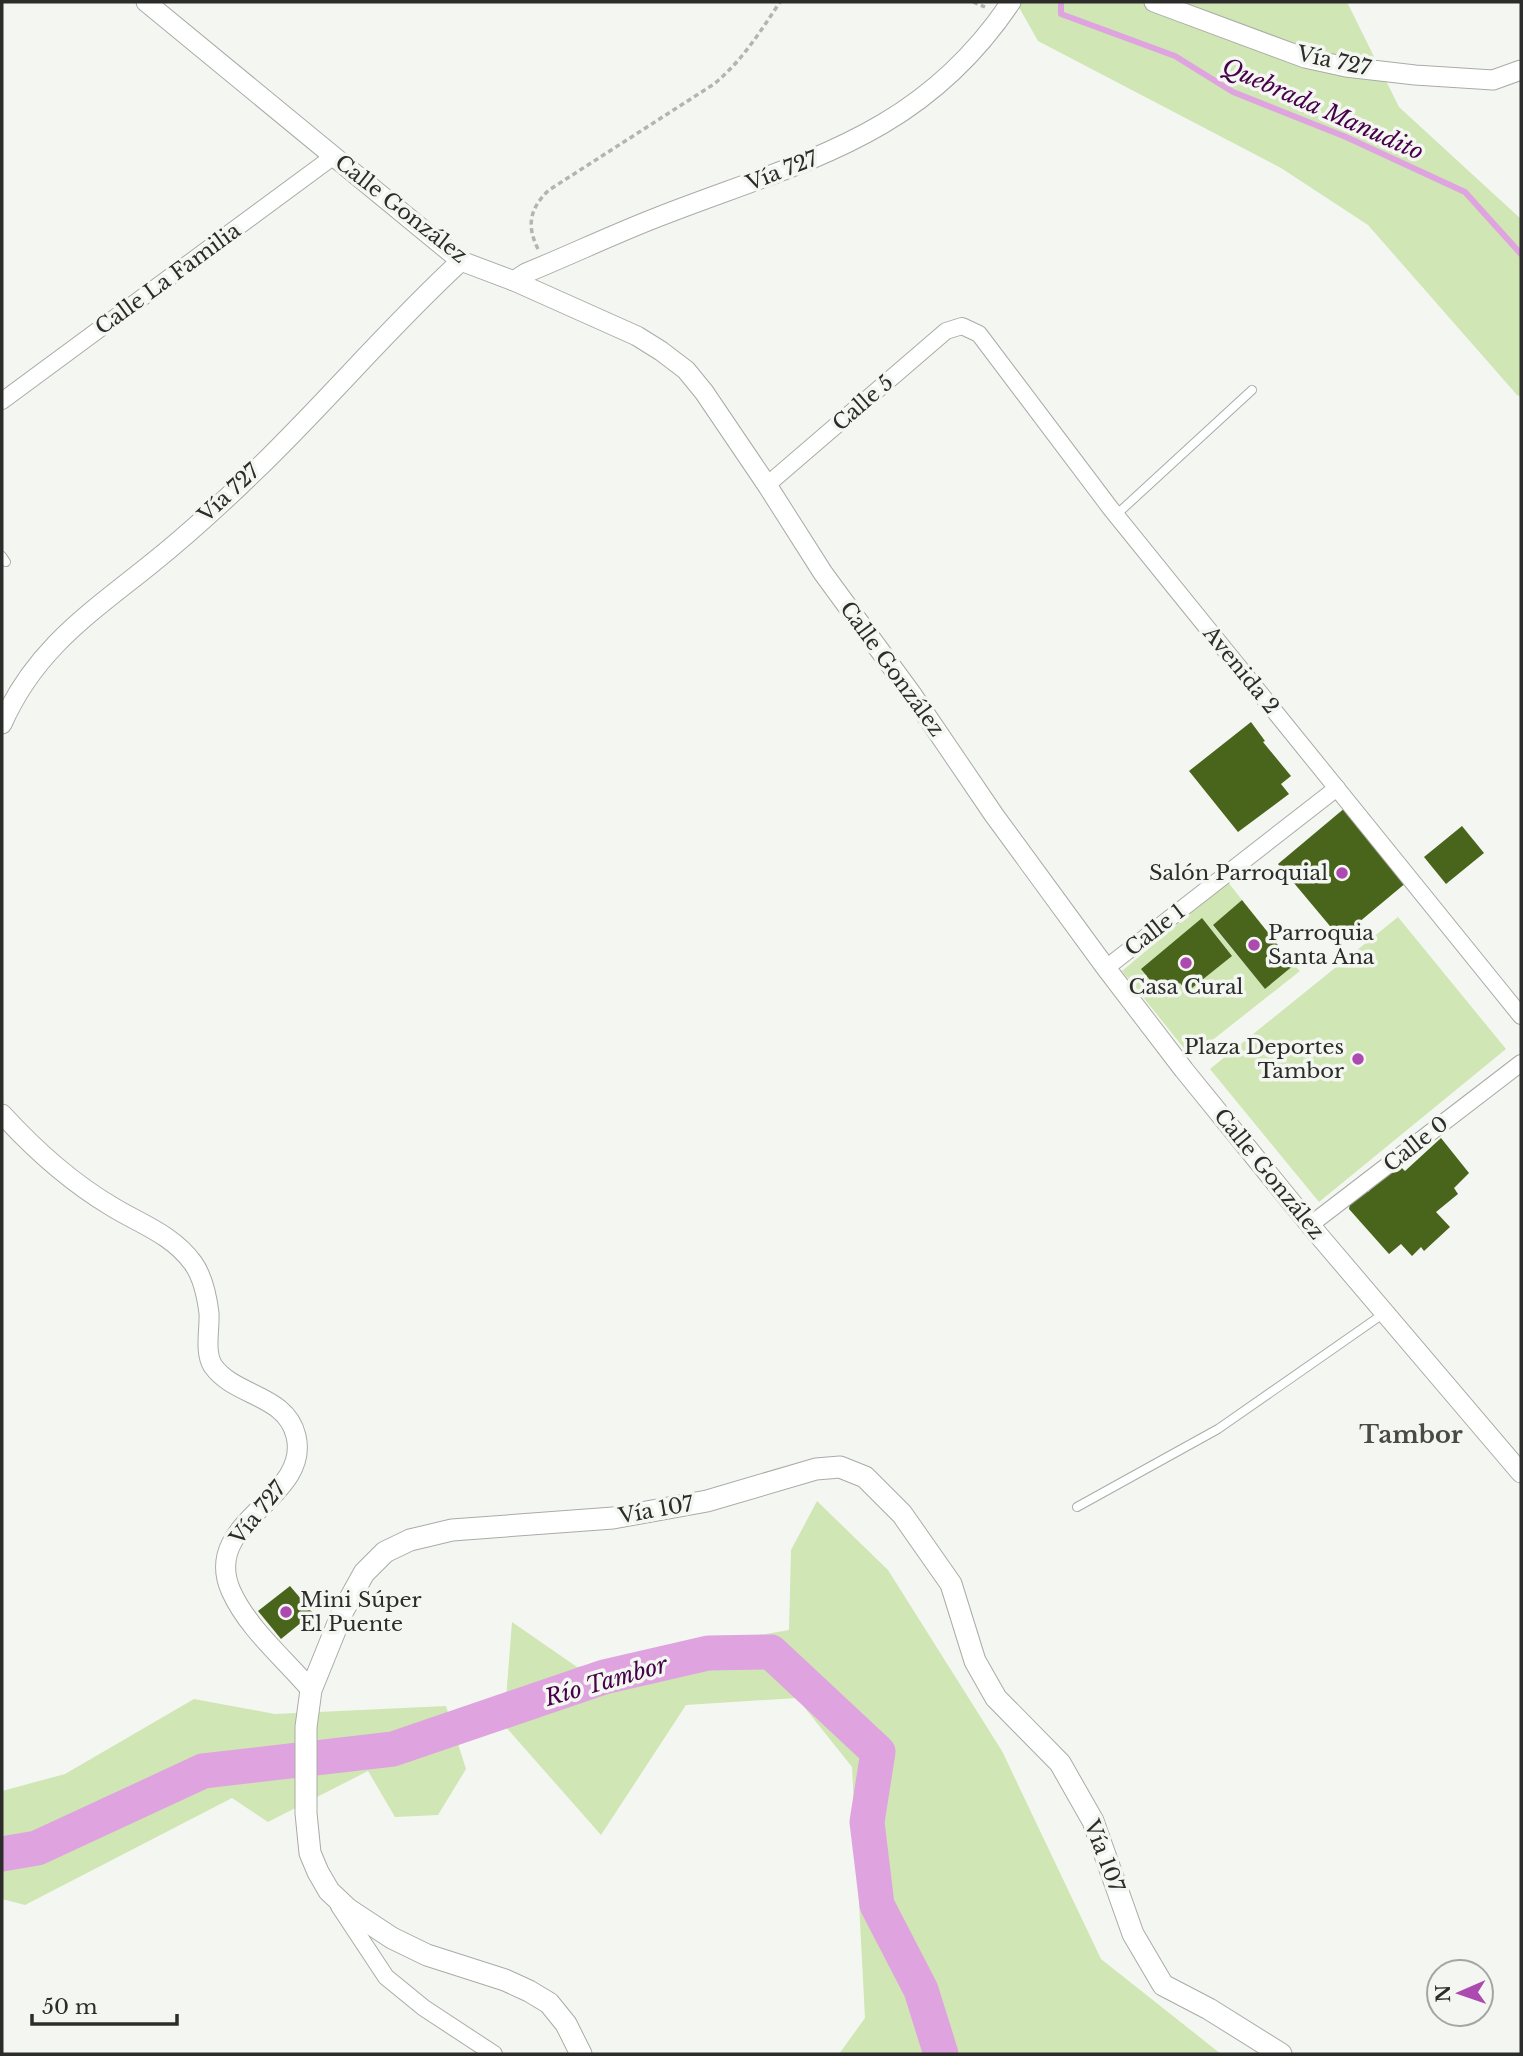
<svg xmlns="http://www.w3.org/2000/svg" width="1523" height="2056" font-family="'Libre Baskerville',serif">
<rect width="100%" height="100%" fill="#f4f7f1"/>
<g fill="#d0e6b5">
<path d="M1016,2H1347L1399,107L1521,219V397L1517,395L1368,225L1281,168L1038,41Z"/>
<path d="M1228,882L1242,900L1213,926L1265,989L1294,965L1300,971L1191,1057L1122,971Z"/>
<path d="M1398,917L1506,1049L1319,1202L1210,1069Z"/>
<path d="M817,1501L888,1570L1002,1751L1101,1959L1221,2054H839L865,2018L852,1767L797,1698L686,1705L601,1835L504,1725L512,1622L577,1667L789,1630L791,1550Z"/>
<path d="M194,1699L275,1714L446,1706L466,1769L438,1815L395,1817L368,1771L268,1822L232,1798L25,1905L2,1899V1791L65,1774Z"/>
</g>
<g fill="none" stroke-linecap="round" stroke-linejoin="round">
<path stroke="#dfa4df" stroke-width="6" d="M1061,2V14L1175,56L1233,92L1346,137L1465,192L1521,254"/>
<path stroke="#dfa4df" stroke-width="35" d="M2,1854L37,1848L203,1771L393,1749L604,1677L708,1653L771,1652L878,1752L867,1822L877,1905L921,1990L941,2054"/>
</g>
<g fill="#49641b">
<path d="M1251,722L1265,741L1263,742L1291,776L1281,784L1289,794L1238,832L1189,771Z"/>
<path d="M1346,807L1407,882L1340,938L1278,864Z"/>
<path d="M1462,826L1484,853L1446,884L1424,857Z"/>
<path d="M1242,900L1294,965L1265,989L1213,925Z"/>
<path d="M1202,918L1232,956L1187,992L1180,983L1163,996L1141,969Z"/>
<path d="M1441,1138L1469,1173L1454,1188L1458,1194L1436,1212L1450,1227L1424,1251L1421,1247L1412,1256L1401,1244L1389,1254L1349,1209L1350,1203L1367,1190L1368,1192L1398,1164L1405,1171Z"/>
<path d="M290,1586L313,1613L281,1639L258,1611Z"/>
</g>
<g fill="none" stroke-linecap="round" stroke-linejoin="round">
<defs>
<g id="service">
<path d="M1116,515L1252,390"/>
<path d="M2,556L6,562"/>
<path d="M1077,1507L1218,1429L1383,1314"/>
</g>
<g id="minor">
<path d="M2,401L334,156"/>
<path d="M767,485L946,331L962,326L979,334L1111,509L1521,1016"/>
<path d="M1106,968L1337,788"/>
<path d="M1310,1225L1521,1063"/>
<path d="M339,1906L386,1977L424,2008L494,2054"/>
</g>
<g id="tertiary">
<path d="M146,2L461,261L514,281L637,336L661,351L686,370L704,392L767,485L823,573L911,693L994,815L1106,968L1184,1070L1310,1225L1521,1473"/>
<path d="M1154,2L1305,58L1346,67L1415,75L1493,80L1521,70"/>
<path d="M514,281L526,273C570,255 614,234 658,217C801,161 920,138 1011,2"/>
<path d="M2,724C35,649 89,614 151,564C186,536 221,504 254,472C325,404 388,328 461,261"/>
<path d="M2,1114C34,1149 69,1181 111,1206C140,1224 172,1234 193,1263C203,1277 207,1297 209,1313C210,1329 204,1352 213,1366C235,1397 286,1394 296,1436C311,1499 200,1521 231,1591C248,1629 285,1659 311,1690"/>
</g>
<path id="secondary" d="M581,2054L566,2024L549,2003L529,1991L505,1980L427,1955L392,1938L348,1909L329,1891L318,1872L310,1853L306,1813V1727L311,1690L343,1611L364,1573L385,1552L410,1540L452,1530L613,1518L707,1501L816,1469L840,1467L865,1477L902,1514L951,1584L975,1661L996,1698L1060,1763L1093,1821L1133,1934L1163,1985L1209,2009L1281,2054"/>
</defs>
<use href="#service" stroke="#a9aca6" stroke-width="10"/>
<use href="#minor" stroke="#a9aca6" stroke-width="18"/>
<use href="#tertiary" stroke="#a9aca6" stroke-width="21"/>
<use href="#secondary" stroke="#a9aca6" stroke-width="23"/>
<g stroke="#b3b5b1" stroke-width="3.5" stroke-dasharray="5 3.5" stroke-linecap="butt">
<path d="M973,2L985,7"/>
<path d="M538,249C526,225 530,208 549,190L714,84C742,61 760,32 780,2"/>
</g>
<use href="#service" stroke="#fff" stroke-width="8"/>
<use href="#minor" stroke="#fff" stroke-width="16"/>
<use href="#tertiary" stroke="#fff" stroke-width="19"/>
<use href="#secondary" stroke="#fff" stroke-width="21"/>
</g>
<g fill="#ad4ab0" stroke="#f4f7f1" stroke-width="2.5">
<circle cx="1342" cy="873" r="7"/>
<circle cx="1254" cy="945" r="7"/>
<circle cx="1186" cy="963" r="7"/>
<circle cx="1358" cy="1059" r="7"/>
<circle cx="286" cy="1612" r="7"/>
</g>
<g text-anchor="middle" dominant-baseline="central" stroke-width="7" stroke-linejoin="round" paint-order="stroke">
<g font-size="21" fill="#2c2d2b" stroke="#f4f7f1">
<text transform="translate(1334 61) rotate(12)">Vía 727</text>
<text transform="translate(782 171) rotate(-21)">Vía 727</text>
<text transform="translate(401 209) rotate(38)">Calle González</text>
<text transform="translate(168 279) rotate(-36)">Calle La Familia</text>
<text transform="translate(863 403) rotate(-41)">Calle 5</text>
<text transform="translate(229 493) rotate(-43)">Vía 727</text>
<text transform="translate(892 669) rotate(54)">Calle González</text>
<text transform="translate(1241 670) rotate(51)">Avenida 2</text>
<text transform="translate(1155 930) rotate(-38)">Calle 1</text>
<text transform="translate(1416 1144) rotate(-38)">Calle 0</text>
<text transform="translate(1269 1174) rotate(51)">Calle González</text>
<text transform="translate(656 1510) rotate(-10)">Vía 107</text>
<text transform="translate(258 1513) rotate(-51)">Vía 727</text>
<text transform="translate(1104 1856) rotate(69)">Vía 107</text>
</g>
<g font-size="21" fill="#2c2d2b" stroke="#f4f7f1" text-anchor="end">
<text x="1328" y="873">Salón Parroquial</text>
<text x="1268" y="933" text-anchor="start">Parroquia<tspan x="1268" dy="24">Santa Ana</tspan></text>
<text x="1186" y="987" text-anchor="middle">Casa Cural</text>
<text x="1344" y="1047">Plaza Deportes<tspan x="1344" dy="24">Tambor</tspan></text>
<text x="300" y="1600" text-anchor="start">Mini Súper<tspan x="300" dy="24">El Puente</tspan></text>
</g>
<g font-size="23" font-style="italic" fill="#47004a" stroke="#f4f7f1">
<text transform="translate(1323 109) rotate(24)">Quebrada Manudito</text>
<text transform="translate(606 1681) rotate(-16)">Río Tambor</text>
</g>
<g font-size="24" font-weight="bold" fill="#484a45" stroke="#f4f7f1">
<text x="1411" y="1434">Tambor</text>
</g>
</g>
<rect width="1523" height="2056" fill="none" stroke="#2c2d2b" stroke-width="7"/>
<g transform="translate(1460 1993) rotate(268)"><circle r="33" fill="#f4f7f1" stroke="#a4a6a2" stroke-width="2"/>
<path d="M0-5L12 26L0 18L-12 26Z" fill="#ad4ab0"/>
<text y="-10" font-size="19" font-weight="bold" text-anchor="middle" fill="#2c2d2b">N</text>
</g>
<path d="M32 2014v10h145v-10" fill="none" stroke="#2c2d2b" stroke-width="3.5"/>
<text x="42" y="2014" font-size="21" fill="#2c2d2b" stroke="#f4f7f1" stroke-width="5" paint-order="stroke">50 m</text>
</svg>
